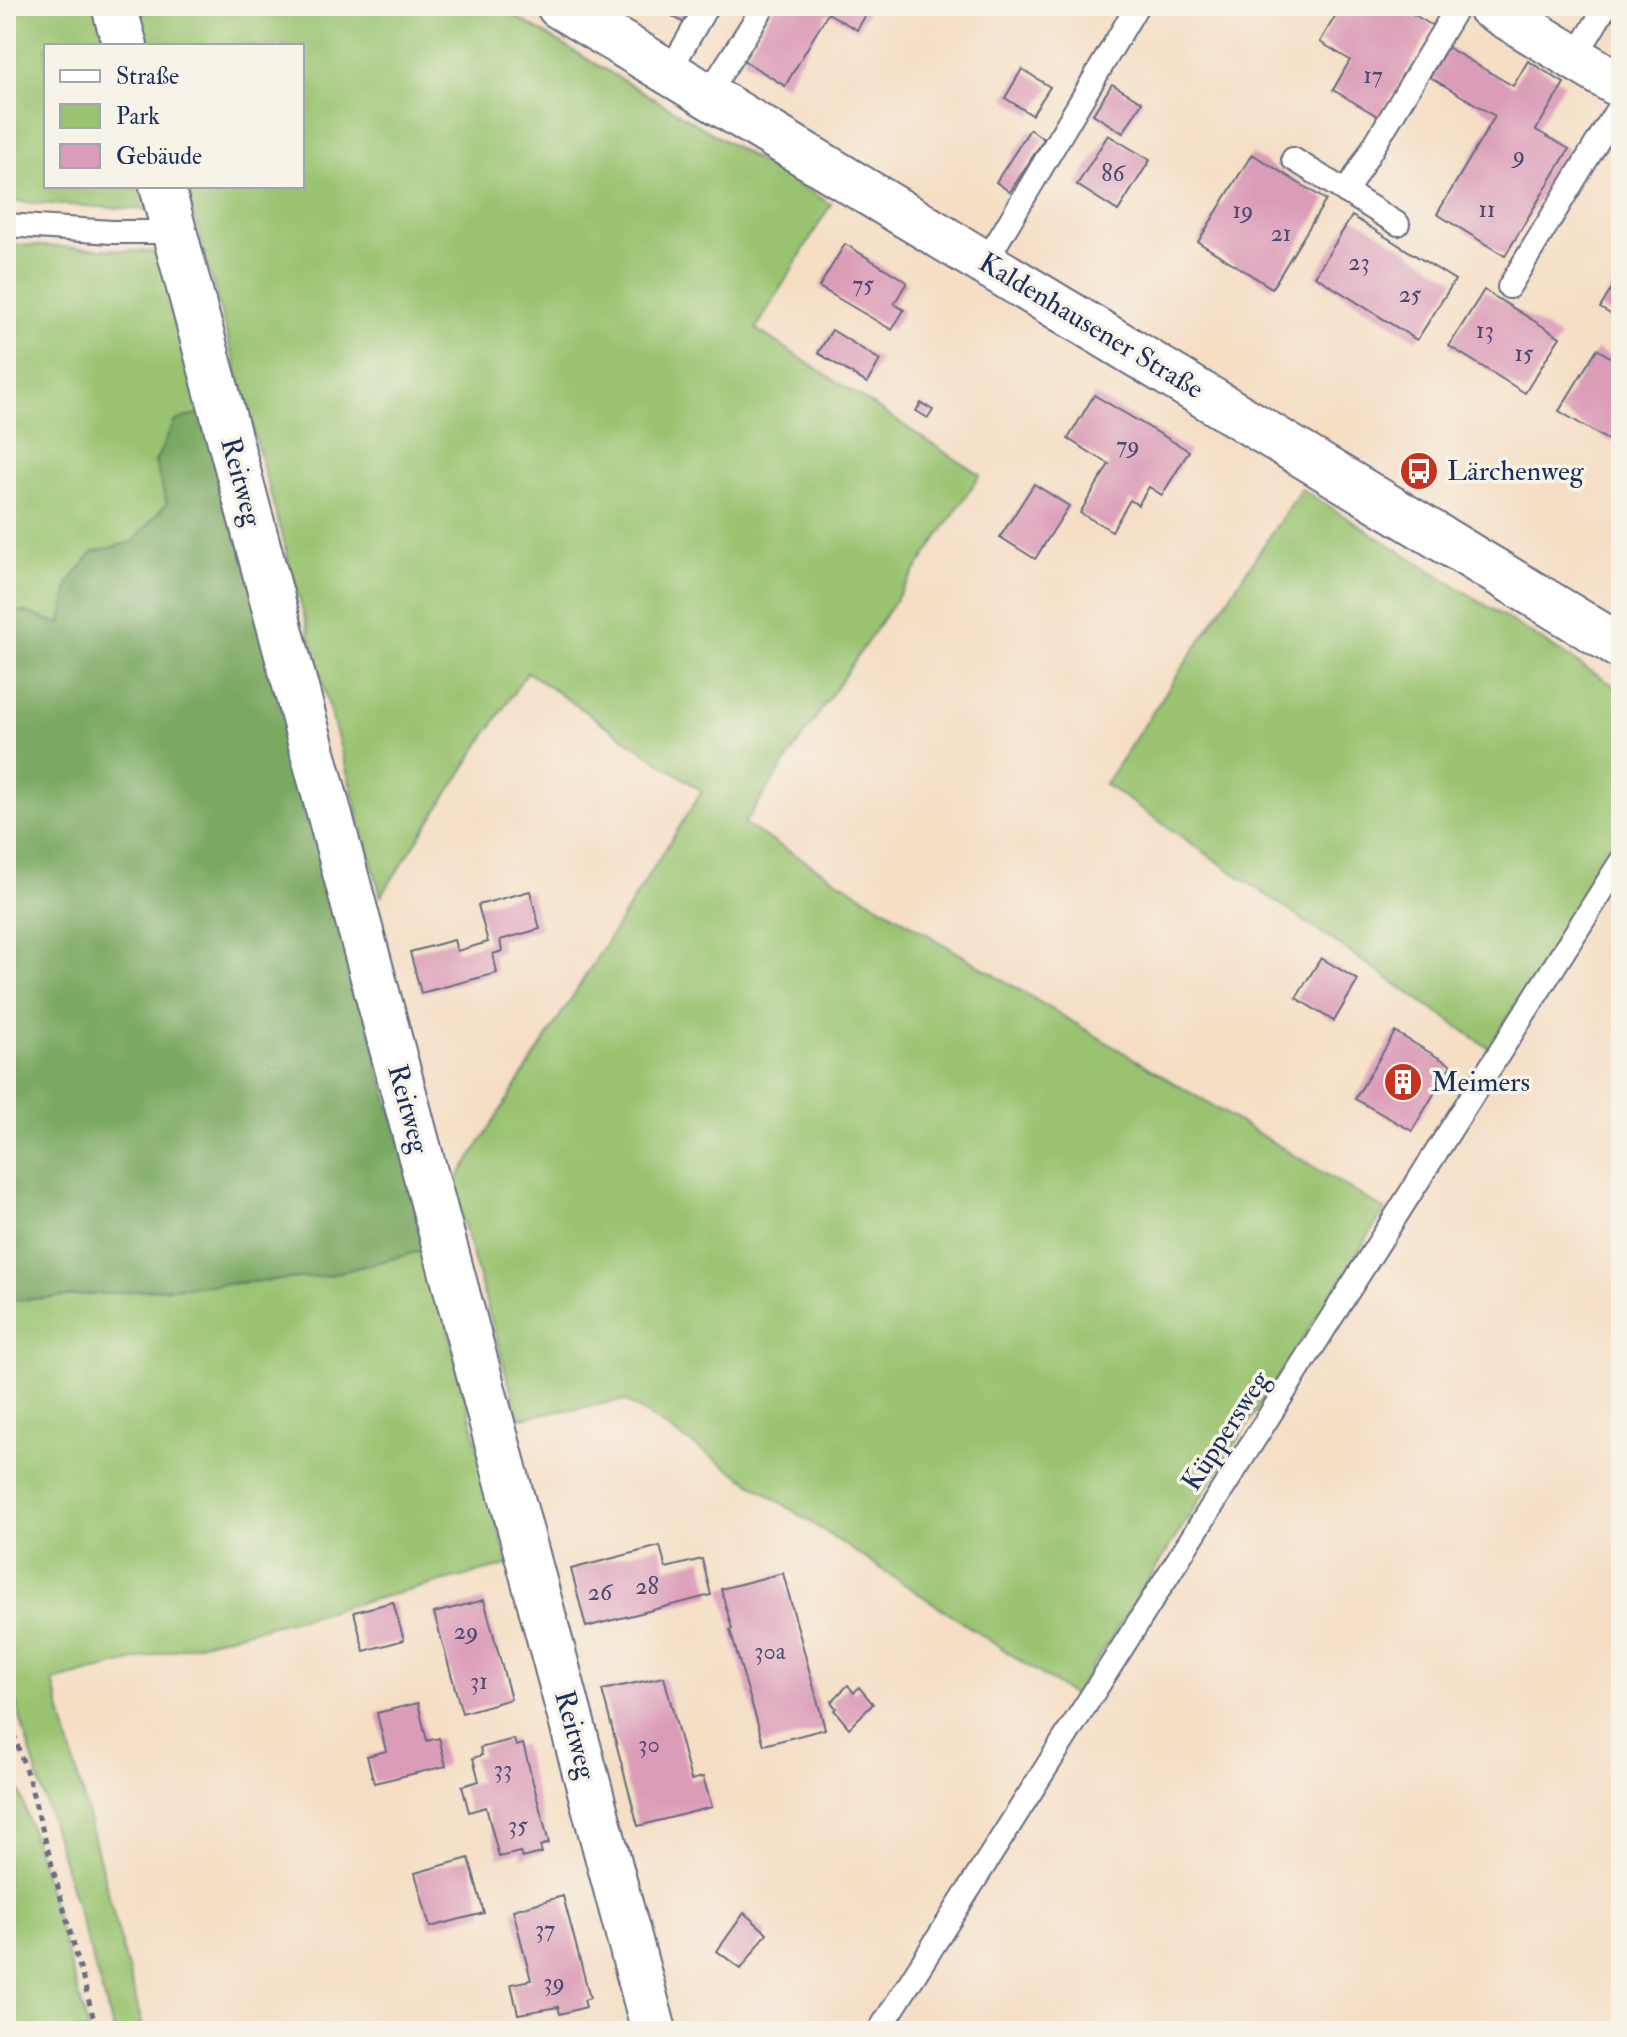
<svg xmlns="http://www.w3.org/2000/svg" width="1627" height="2037" font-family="'IM FELL Double Pica',serif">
<rect width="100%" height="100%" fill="#f7f3e8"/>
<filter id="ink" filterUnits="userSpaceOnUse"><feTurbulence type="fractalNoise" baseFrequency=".0125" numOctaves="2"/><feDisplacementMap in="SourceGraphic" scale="16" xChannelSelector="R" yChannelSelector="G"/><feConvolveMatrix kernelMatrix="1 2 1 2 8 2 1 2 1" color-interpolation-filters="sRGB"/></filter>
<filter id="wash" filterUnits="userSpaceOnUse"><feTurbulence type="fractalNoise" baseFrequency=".006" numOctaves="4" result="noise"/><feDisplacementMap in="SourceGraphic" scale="32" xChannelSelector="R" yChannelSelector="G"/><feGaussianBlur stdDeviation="1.8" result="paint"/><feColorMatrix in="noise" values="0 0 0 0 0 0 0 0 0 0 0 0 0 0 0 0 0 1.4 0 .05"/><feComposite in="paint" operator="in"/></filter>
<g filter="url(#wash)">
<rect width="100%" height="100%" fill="#f5dec4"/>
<g fill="#99c370" stroke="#5a7967" stroke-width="2">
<path d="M6,6H103L114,46H46V186H151L147,210L6,201Z"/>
<path d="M136,6H498L831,204L756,329L980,475L744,824L1385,1210L1074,1696L625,1400L519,1418L453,1186L702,791L527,672L381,896L186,186H302V46H147Z"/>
<path d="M6,244L157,252L206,411L155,462L167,503L133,542L93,552L69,582L61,624L22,611L6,614Z"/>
<path d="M1301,489L1621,690V837L1489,1048L1105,784Z"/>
<path d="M428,1249L508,1565L53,1681L144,2031H114L6,1670V1301L326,1276Z"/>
<path d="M6,1743L89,2031H6Z"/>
</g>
<path fill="#7aa962" stroke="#4a6c60" stroke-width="2" d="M206,411L428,1249L326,1276L6,1301V614L22,611L61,624L69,582L93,552L133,542L167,503L155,462L175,421Z"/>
<g id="blocks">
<g fill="#db9cb8">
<path d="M655,6H695L684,23Z"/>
<path d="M775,6H871L857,30L828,13L785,86L743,60Z"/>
<path d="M1341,6L1383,8L1399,6L1433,26L1379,117L1333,90L1350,60L1320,42Z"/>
<path d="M1447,47L1513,86L1528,61L1564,83L1536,130L1569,149L1505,256L1437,214L1495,116L1430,77Z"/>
<path d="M1022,69L1050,87L1032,115L1005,98Z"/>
<path d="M1112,84L1142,102L1123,133L1093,114Z"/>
<path d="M1030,129L1044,139L1010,192L996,182Z"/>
<path d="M1108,135L1150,160L1118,211L1077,185Z"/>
<path d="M1252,154L1326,200L1272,288L1198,242Z"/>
<path d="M1352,216L1455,280L1417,340L1315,276Z"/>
<path d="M845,244L907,282L894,304L904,310L892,330L819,287Z"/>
<path d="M1621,273V320L1600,308Z"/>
<path d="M1484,290L1560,337L1525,393L1449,346Z"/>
<path d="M832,330L880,360L867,383L818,353Z"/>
<path d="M1597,349L1621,364V426L1611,442L1559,411Z"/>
<path d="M1094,395L1189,451L1162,495L1149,487L1138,505L1130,500L1112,531L1080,513L1109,464L1068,439Z"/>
<path d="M921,403L933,410L928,418L916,411Z"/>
<path d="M1034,484L1069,506L1035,559L1000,537Z"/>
<path d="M530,891L540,929L500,940L502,951L493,954L497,973L421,993L410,952L454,940L457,951L488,942L478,905Z"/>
<path d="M1321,958L1358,980L1334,1021L1296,998Z"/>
<path d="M1395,1032L1451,1065L1412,1131L1355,1099Z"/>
<path d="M660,1546L666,1568L702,1559L711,1595L586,1627L571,1569Z"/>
<path d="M783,1573L825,1729L764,1745L730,1630L732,1629L721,1589Z"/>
<path d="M484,1600L511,1699L462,1713L434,1613Z"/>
<path d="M393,1602L404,1640L364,1651L354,1612Z"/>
<path d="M664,1677L691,1780L703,1777L712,1807L638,1826L602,1690Z"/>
<path d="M848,1685L854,1693L859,1687L873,1704L849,1728L834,1710L836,1708L831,1702Z"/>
<path d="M418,1703L427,1741L439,1738L446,1766L374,1783L367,1756L386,1751L377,1713Z"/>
<path d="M514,1739L516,1746L523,1744L549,1843L540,1846L542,1853L522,1858L520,1852L499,1857L486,1807L469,1812L462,1786L479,1781L473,1758L482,1755L480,1748Z"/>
<path d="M469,1858L484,1913L430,1927L415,1873Z"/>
<path d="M563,1896L590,1998L584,2000L586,2007L560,2014L558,2007L518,2014L511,1984L531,1980L513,1910Z"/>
<path d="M744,1913L767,1933L741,1969L717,1951Z"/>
</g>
</g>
</g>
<g filter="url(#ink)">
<use href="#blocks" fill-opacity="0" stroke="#676c82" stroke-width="2"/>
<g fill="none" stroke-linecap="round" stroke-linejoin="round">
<defs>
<g id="lane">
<path d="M1575,58L1606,6"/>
<path d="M669,72L707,6"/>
<path d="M708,94L764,6"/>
<path d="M1293,159L1398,224"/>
<path d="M1346,192L1458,6"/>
<path d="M6,225L112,232H175"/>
<path d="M985,263L1137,6"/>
<path d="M1509,287L1621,103"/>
<path d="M879,2031L1621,861"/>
</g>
<g id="street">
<path d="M114,6L125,46"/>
<path d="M1489,6L1621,86"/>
<path d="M162,186L654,2031"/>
</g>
<path id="secondary" d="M559,6L1621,647"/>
</defs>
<use href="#lane" stroke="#676c82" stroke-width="26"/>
<use href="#street" stroke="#676c82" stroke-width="48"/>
<use href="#secondary" stroke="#676c82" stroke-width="48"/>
<path stroke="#676c82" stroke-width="5" stroke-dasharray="6 6" stroke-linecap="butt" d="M6,1711L29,1780L97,2031"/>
<use href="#lane" stroke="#fff" stroke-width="22"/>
<use href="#street" stroke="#fff" stroke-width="44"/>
<use href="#secondary" stroke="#fff" stroke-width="44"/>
</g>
</g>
<defs>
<symbol id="bus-disc" viewBox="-11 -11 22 22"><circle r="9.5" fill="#c8321e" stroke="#f7f3e8"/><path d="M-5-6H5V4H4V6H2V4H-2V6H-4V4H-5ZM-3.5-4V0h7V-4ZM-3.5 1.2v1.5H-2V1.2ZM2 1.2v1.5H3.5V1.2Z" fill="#fff"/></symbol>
<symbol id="building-disc" viewBox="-11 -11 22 22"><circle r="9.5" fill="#c8321e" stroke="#f7f3e8"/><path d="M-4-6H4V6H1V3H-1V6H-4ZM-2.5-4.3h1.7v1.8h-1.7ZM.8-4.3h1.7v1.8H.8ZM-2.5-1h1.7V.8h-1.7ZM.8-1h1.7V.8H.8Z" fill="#fff"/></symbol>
</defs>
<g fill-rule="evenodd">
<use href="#bus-disc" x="1397" y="449" width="44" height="44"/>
<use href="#building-disc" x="1381" y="1060" width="44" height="44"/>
</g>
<g text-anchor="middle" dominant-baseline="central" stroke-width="7" stroke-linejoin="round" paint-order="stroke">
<g font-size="24" fill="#4b4a74">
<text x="1373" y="75">17</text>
<text x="1519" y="155">9</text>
<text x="1113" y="173">86</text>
<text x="1487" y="209">11</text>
<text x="1243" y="210">19</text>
<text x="1281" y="233">21</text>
<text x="1359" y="262">23</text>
<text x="863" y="284">75</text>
<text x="1410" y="294">25</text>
<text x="1485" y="330">13</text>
<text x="1524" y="353">15</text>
<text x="1128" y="445">79</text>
<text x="647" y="1586">28</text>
<text x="600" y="1592">26</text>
<text x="466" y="1631">29</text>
<text x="770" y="1651">30a</text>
<text x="479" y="1681">31</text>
<text x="649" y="1744">30</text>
<text x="503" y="1769">33</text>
<text x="518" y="1825">35</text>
<text x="545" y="1929">37</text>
<text x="554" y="1982">39</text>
</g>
<g font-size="28" fill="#1b2f5e" stroke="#f7f3e8">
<text transform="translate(1091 326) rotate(31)">Kaldenhausener Straße</text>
<text transform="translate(241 482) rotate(75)">Reitweg</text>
<text transform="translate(408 1109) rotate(75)">Reitweg</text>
<text transform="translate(1226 1431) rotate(-57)">Küppersweg</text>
<text transform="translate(575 1735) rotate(75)">Reitweg</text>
</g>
<g font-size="28" fill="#1b2f5e" stroke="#f7f3e8" text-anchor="start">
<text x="1447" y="471">Lärchenweg</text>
<text x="1431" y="1082">Meimers</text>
</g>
</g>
<rect width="1627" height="2037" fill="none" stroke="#f7f3e8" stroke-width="32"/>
<rect x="44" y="44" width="260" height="144" fill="#f7f3e8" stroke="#9fa5b1" stroke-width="2"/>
<rect x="60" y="70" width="40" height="12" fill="#ffffff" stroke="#9fa5b1" stroke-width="2"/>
<text x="116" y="84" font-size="24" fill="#1b2f5e">Straße</text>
<rect x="60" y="104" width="40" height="24" fill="#99c370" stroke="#9fa5b1" stroke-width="2"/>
<text x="116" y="124" font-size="24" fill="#1b2f5e">Park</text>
<rect x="60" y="144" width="40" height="24" fill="#db9cb8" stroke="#9fa5b1" stroke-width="2"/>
<text x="116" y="164" font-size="24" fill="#1b2f5e">Gebäude</text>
</svg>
